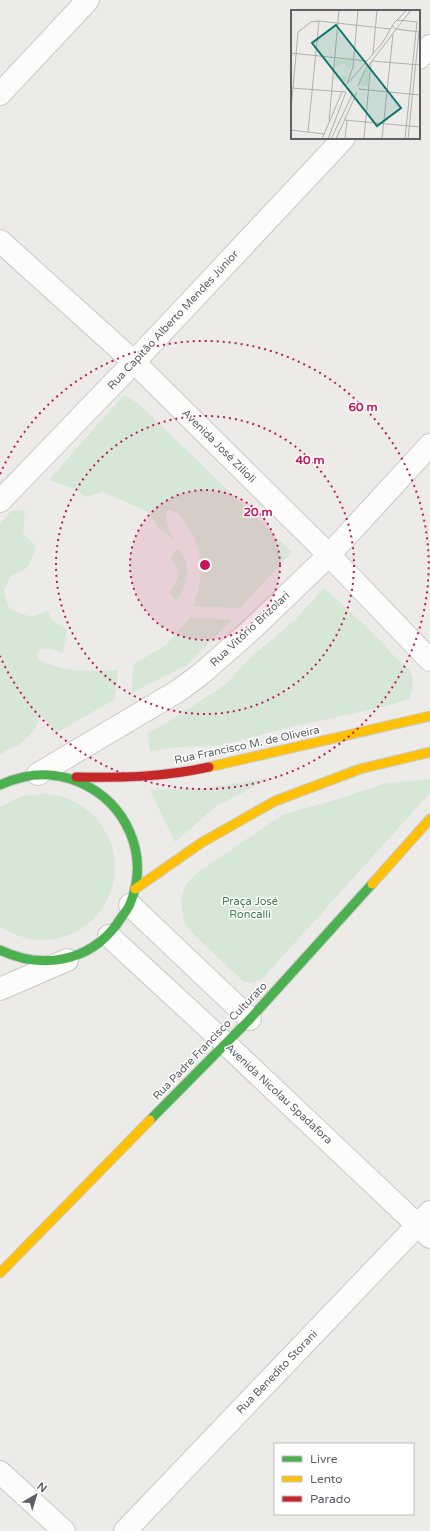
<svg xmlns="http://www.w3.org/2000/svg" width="430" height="1531" font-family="'Varela Round',sans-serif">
<rect width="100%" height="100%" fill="#ecebe7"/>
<g fill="#d6e7d5">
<path d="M125,395L140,405L292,552L240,608L193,606C205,575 204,550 185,522C181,517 175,510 168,510C162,519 170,531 174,539L159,529L148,512L103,492L85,497L74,488L49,480L119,400Z"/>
<path d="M25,510L23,533L36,546L29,566L10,577L4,591L9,609L31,617L48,610L50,618L67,630L63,653C55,650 47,646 39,650L37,655L39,660C64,672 91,672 118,670L115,699L56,733L41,714L35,730L20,744L0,754V524L11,511Z"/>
<path d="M177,549C192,562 189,587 176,600L169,592L175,585L179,573L171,557Z"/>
<path d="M324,588C350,611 374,634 397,659C401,663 406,665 409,669C416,679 412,689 409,699L383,707L290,727L238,741L216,746L180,747L150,751L148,733L168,722L226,684L250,658L294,621Z"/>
<path d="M190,618L232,620L187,665L131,693L134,664L166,645Z"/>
<path d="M270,778L215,807L175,842L150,790L205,788Z"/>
<path d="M430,779V793L263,978C256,982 251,983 244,982L189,930L184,921L181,901L183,892L185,885L197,873L282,815L335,800L383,784Z"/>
<path d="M45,794C53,795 62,796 69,799C87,807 102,821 109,839C128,884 99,934 49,940C32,942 14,935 0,927V807L22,796Z"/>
</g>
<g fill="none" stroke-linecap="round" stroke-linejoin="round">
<defs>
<g id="street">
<path d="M419,58L430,46"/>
<path d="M0,94L88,0"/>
<path d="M0,241L134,362L329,555L430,660"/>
<path d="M0,501L134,362L344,138"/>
<path d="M38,774L178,691L201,674L251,630L329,555L430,445"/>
<path d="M130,905L250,1019"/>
<path d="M109,936L226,1044L430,1237"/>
<path d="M0,989L67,960"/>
<path d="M0,1472L64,1531"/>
<path d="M125,1531L430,1212"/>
</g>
<g id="fast">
<path d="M0,785C26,773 53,771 79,782C127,803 150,855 130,904C127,911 121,917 117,924C89,962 42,970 0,950"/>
<path d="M150,1120L250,1019L372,884"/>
</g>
<g id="slow">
<path d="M209,767L430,716"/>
<path d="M372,884L430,819"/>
<path d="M135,889L201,843L275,801L360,769L430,752"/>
<path d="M0,1273L150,1120"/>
</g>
<path id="jam" d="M76,777C122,778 164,777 209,767"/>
</defs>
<use href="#street" stroke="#c9c9c9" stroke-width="24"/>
<use href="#fast" stroke="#c9c9c9" stroke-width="11"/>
<use href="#slow" stroke="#c9c9c9" stroke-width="11"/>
<use href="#jam" stroke="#c9c9c9" stroke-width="11"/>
<use href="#street" stroke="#fcfcfb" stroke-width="22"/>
<use href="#fast" stroke="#4caf50" stroke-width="9"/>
<use href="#slow" stroke="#ffc107" stroke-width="9"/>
<use href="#jam" stroke="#c62828" stroke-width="9"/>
</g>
<circle cx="205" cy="565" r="75" fill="#c2185b" fill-opacity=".12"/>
<g fill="none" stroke="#c2185b" stroke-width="2" stroke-dasharray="2 4">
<circle cx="205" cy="565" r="75"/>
<circle cx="205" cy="565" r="149"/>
<path d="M0 474A224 224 0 1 1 0 656"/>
</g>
<g text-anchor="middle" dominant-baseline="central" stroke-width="3" stroke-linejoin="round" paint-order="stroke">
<g font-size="11" fill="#5d6064" stroke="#fff">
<text transform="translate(173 320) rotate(-47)">Rua Capitão Alberto Mendes Júnior</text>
<text transform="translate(219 446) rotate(45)">Avenida José Zilioli</text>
<text transform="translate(250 629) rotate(-43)">Rua Vitório Brizolari</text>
<text transform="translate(247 745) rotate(-12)">Rua Francisco M. de Oliveira</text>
<text transform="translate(210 1041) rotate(-46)">Rua Padre Francisco Culturato</text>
<text transform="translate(279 1094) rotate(43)">Avenida Nicolau Spadafora</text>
<text transform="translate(277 1372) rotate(-46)">Rua Benedito Storani</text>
</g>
<g font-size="11" fill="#3e8245" stroke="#fff">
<text x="250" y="901">Praça José<tspan x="250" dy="13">Roncalli</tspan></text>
</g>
</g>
<g transform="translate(291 10)">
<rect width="129" height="129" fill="#ecebe7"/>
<path d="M45,49L61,51L60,56L58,58L53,53L44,57ZM79,56L77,76H71L69,73L71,65ZM44,60L48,66H57L50,80V70L43,69Z" fill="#d6e7d5"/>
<path fill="none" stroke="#afafaf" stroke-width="1" d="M106,10L126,12M101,16L105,19L129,22M0,43L76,51M82,44L86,0M81,51L129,55M58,72L92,32L103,13L116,0M56,74L62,57L67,0M67,76L74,60L120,0M0,78L55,82M67,79L129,85M0,100L7,22L20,12L28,11M53,110L129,117M38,111L48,0M0,120L33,124M17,122L28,11L99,19M31,129L51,82M37,129L55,82M40,129L61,85M45,129L66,82M54,129L56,111M73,129L80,52M91,129L102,24M114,129L126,12M117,129L129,12"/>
<path fill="#0f766e" fill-opacity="0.15" stroke="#0f766e" stroke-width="2" d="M45,15L110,98L86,116L21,33Z"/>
<rect width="129" height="129" fill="none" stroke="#5d6064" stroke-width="2"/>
</g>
<circle cx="205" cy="565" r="6" fill="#c2185b" stroke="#fff" stroke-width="2"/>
<g font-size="12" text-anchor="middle" font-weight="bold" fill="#c2185b" stroke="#fff" stroke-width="3" stroke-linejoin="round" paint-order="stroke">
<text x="363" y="411">60 m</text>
<text x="310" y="464">40 m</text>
<text x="258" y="516">20 m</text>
</g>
<rect x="274" y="1443" width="140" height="72" fill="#ffffff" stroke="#bebfc1"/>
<rect x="282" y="1456" width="20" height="6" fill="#4caf50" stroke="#bebfc1"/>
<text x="310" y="1463" font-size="12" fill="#5d6064">Livre</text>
<rect x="282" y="1476" width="20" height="6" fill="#ffc107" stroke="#bebfc1"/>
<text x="310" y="1483" font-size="12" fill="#5d6064">Lento</text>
<rect x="282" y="1496" width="20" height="6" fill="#c62828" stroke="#bebfc1"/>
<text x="310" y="1503" font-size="12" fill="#5d6064">Parado</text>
<g transform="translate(36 1495) rotate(38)" stroke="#ffffff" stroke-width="3" paint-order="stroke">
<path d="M0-3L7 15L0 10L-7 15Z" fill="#5d6064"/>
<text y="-6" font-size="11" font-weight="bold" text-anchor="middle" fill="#5d6064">N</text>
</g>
</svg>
